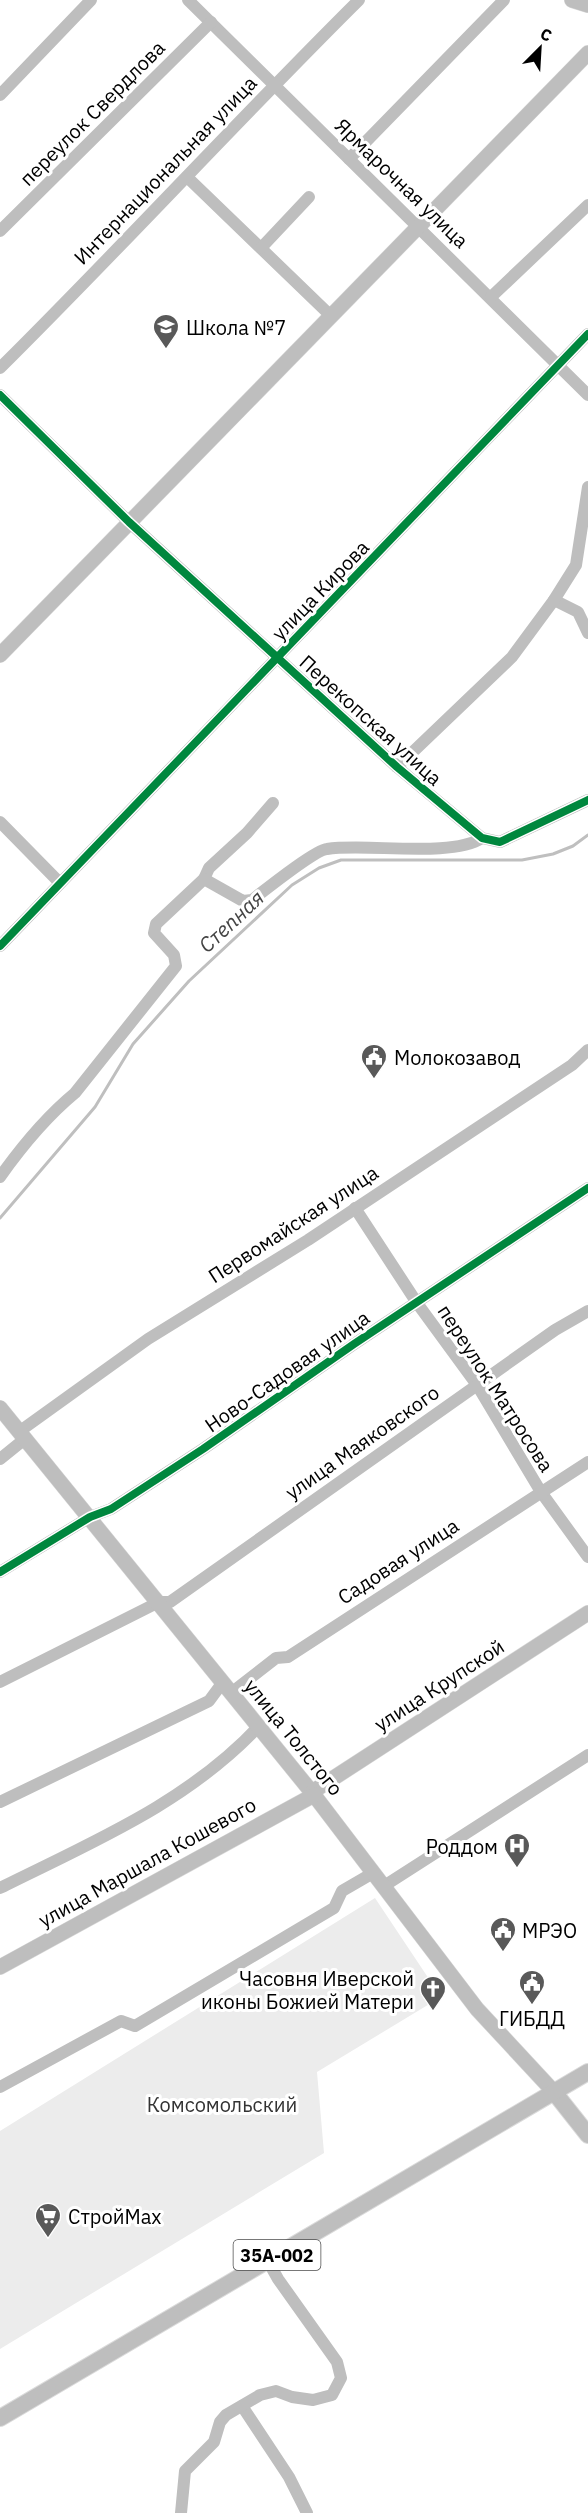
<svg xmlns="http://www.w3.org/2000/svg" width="588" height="2513" font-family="'IBM Plex Sans',sans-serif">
<rect width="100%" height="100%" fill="#fff"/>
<path fill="#ececec" d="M375,1898L441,1997L317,2072L324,2153L0,2349V2131Z"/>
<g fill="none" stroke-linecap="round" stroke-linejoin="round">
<path stroke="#bfbfbf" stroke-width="3" d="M0,1218L95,1107L133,1044L189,981L292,885L319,868L341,860H522L553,854L573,846L588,835"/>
<defs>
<g id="major">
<path d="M572,0L588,5"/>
<path d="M0,655L588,53"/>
<path d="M0,1408L314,1795L477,2009L554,2092"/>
<path d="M312,1792L588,1613"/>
<path d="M0,1967L314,1795"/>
</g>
<g id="highway">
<path d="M554,2092L588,2135"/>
<path d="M0,2418L588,2072"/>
</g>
</defs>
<use href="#major" stroke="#dbdbdb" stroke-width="16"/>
<use href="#highway" stroke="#dbdbdb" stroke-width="18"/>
<g stroke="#bebebe" stroke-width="12">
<path d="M188,0L588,395"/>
<path d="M0,95L91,0"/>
<path d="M349,159L504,0"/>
<path d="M187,177L331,316"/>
<path d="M0,231L211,22"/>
<path d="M261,248L309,197"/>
<path d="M491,297L588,205"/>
<path d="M0,368C122,247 237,121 359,0"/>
<path d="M0,395L129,522L397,767L482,838L500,842L588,800"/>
<path d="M554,600L578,612L588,633"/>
<path d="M397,767L512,657L554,600L576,565L588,487"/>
<path d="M0,822L59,882"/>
<path d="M204,879L209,868L247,833L273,803"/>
<path d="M0,946L588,334"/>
<path d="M0,1177C22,1146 46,1117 75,1093L176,966L174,955L154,933L156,924L204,879L243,901L252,900C265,890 315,850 327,849C366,843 451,858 482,838"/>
<path d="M355,1208L417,1303L477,1385L541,1492L588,1557"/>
<path d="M20,1431L148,1339L308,1240L572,1065L588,1050"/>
<path d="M0,1459L26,1438"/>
<path d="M0,1572L90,1517L111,1509L203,1449L354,1344L588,1188"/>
<path d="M0,1682L159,1602H170L555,1330L588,1311"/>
<path d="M231,1693L276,1658L288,1657L588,1462"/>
<path d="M0,1802L209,1701L223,1682"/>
<path d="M384,1886L588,1755"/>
<path d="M0,1888C92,1842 187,1803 259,1726"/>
<path d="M0,2087L121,2021L135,2026L334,1908L342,1891L373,1873"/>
<path d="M242,2406L289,2477L307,2513"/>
<path d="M181,2513L185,2471L214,2442L220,2422L226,2415L260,2395L276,2391L292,2397L313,2400L332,2395L341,2378L337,2362L278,2279L268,2261"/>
</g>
<use href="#major" stroke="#bebebe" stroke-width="15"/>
<use href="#highway" stroke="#bebebe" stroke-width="16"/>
<defs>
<g id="cycleway">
<path d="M0,395L129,522L397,767L482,838L500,842L588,800"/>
<path d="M0,946L588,334"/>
<path d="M0,1572L90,1517L111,1509L203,1449L354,1344L588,1188"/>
</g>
</defs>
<use href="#cycleway" stroke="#fff" stroke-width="11"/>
<use href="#cycleway" stroke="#00873e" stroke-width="8"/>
</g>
<defs>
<symbol id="school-pin" viewBox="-11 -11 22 30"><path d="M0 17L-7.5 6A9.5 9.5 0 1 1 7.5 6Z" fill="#595959" stroke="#fff"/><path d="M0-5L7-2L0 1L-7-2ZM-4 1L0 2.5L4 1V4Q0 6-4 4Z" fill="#fff"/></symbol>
<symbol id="civic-pin" viewBox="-11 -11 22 30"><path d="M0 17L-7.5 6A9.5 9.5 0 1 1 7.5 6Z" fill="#595959" stroke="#fff"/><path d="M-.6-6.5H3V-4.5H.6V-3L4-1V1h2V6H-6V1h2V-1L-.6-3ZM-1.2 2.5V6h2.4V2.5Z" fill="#fff"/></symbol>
<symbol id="hospital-pin" viewBox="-11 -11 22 30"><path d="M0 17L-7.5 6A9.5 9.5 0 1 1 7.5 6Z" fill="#595959" stroke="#fff"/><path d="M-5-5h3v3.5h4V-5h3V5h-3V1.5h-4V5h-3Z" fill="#fff"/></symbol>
<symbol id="church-pin" viewBox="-11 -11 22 30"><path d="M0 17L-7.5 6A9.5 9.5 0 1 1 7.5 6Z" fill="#595959" stroke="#fff"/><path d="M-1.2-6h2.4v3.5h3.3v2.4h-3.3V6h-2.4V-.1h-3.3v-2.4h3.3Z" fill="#fff"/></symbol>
<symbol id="supermarket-pin" viewBox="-11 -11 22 30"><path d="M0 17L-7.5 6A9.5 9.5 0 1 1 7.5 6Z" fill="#595959" stroke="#fff"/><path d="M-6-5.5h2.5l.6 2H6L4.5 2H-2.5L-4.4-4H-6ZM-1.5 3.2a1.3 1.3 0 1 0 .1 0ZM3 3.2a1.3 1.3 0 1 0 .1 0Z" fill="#fff"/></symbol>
</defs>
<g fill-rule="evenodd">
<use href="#school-pin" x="151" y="312" width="30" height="40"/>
<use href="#civic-pin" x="359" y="1042" width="30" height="40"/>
<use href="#hospital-pin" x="502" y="1831" width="30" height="40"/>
<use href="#civic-pin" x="488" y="1915" width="30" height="40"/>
<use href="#civic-pin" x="517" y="1968" width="30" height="40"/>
<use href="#church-pin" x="418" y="1974" width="30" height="40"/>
<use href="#supermarket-pin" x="33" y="2201" width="30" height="40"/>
</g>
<g text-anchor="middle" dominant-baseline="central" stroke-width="6" stroke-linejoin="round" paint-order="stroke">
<rect fill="#fff" stroke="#4c4c4c" stroke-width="1.5" x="233.5" y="2240" width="87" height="30" rx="4.5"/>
<g font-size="18" font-weight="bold" fill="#000">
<text x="277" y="2255">35А-002</text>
</g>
<g font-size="20" fill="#000" stroke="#fff">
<text transform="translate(92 113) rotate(-45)">переулок Свердлова</text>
<text transform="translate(165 170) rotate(-46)">Интернациональная улица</text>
<text transform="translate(402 183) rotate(44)">Ярмарочная улица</text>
<text transform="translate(320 590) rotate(-46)">улица Кирова</text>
<text transform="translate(371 720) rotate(42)">Перекопская улица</text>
<text transform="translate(293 1224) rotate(-33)">Первомайская улица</text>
<text transform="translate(287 1371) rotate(-35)">Ново-Садовая улица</text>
<text transform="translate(496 1388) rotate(57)">переулок Матросова</text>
<text transform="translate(362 1442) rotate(-35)">улица Маяковского</text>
<text transform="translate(398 1561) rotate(-33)">Садовая улица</text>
<text transform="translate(439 1685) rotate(-33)">улица Крупской</text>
<text transform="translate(294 1737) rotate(51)">улица Толстого</text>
<text transform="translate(147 1862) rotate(-29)">улица Маршала Кошевого</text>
</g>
<g font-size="20" fill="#000" stroke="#fff" text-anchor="start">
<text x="186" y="327">Школа №7</text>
<text x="394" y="1057">Молокозавод</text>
<text x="498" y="1846" text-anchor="end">Роддом</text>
<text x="522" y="1930">МРЭО</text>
<text x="414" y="1978" text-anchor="end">Часовня Иверской<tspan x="414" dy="23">иконы Божией Матери</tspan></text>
<text x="532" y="2018" text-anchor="middle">ГИБДД</text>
<text x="68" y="2216">СтройMax</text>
</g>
<g font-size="20" fill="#333" stroke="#fff">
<text x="222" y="2104">Комсомольский</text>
</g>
<g font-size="21" font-style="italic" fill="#444" stroke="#fff">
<text transform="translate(231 921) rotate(-43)">Степная</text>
</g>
</g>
<g transform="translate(540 48) rotate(24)" stroke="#ffffff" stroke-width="4.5" paint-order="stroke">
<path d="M0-4.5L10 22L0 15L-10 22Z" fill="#000000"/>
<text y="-9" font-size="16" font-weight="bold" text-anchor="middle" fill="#000000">С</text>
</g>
</svg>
